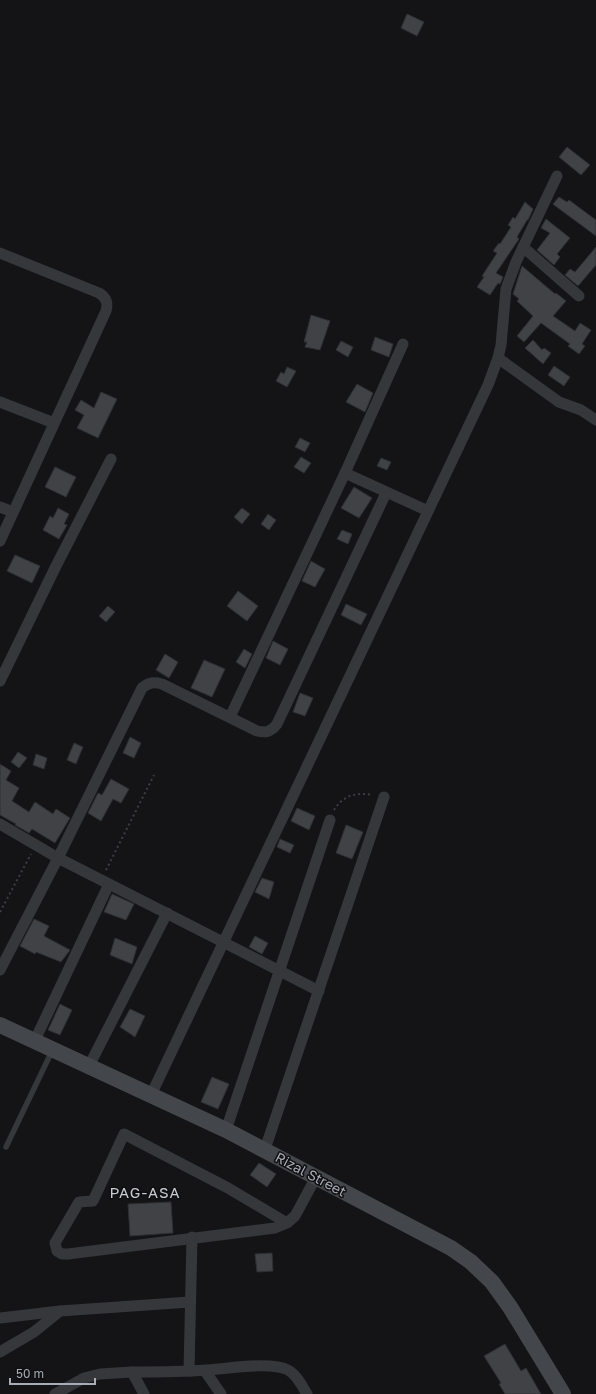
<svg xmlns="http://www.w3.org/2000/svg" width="596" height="1394" font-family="'Golos Text',sans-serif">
<rect width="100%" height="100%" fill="#141416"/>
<g fill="#404246" stroke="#2e2f32">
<path d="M407,14L424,22L417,36L401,28Z"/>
<path d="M567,147L590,165L581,175L559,157Z"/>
<path d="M559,197L567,202L569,200L596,220V236L554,205L553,204Z"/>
<path d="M525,202L533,209L528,220H527L517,237L519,239L496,273L503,277L500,284L498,283L490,295L477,287L484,277L482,276L497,253L493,251L499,243L500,244L511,227L508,225L513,217L515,219Z"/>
<path d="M546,219L570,238L557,254L560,257L554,265L537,250L550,233L541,228Z"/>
<path d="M596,247V265L578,286L565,275L570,269L575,272Z"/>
<path d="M522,266L555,294L556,293L566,301L553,316L575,331L580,323L591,330L582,344L585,346L579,354L568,346L570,344L541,323L524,342L517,336L533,316L517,301L519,299L513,294Z"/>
<path d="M311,315L330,321L320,350L305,347L307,342H304Z"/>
<path d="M375,337L393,344L389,357L371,350Z"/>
<path d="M533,340L542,350L544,348L551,353L543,364L525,348Z"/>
<path d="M341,341L353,347L348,357L336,350Z"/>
<path d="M554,366L570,377L564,386L548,375Z"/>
<path d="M287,367L296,371L287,387L276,381L281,372L284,374Z"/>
<path d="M357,384L373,393L365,412L346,402Z"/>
<path d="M101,392L117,399L98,438L77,428L84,415L75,410L81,400L94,408Z"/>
<path d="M300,438L310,443L305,452L295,447Z"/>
<path d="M301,457L311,463L304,473L294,467Z"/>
<path d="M381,458L391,462L387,470L377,466Z"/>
<path d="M55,467L76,477L66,497L45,487Z"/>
<path d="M354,487L372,498L359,518L341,508Z"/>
<path d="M58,508L69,514L64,524L67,525L59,539L43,530L50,516L53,518Z"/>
<path d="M242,508L250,514L242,524L234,517Z"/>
<path d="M268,514L276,520L269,530L261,524Z"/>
<path d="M342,530L352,534L348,544L337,539Z"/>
<path d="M15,555L40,566L32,583L7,571Z"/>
<path d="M311,561L325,569L315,587L302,581Z"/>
<path d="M238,591L258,606L247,621L227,606Z"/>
<path d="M346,604L367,614L361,625L341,615Z"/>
<path d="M108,606L115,612L106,622L99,616Z"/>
<path d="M273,641L288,649L280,665L266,658Z"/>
<path d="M244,649L252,654L245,668L236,662Z"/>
<path d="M165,654L178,662L169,678L156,670Z"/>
<path d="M204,660L225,669L212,697L191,688Z"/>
<path d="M300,693L313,698L305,716L293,712Z"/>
<path d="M130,737L141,743L134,758L123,753Z"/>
<path d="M74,743L83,747L76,764L67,760Z"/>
<path d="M18,752L27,758L19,768L11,762Z"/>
<path d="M36,754L47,758L44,769L33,765Z"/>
<path d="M0,764L11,771L6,780L19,788L12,801L29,812L35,802L53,814L56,809L70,818L55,843L32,829L29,833L15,825L16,824L0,815Z"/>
<path d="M111,779L129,789L121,803L113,799L101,821L88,813L98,793L102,795Z"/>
<path d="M297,808L315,816L309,830L291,821Z"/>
<path d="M346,825L363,832L352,859L336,853Z"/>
<path d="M280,839L294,845L290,853L277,847Z"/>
<path d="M262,878L274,882L269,899L255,892Z"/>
<path d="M112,894L134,904L126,920L104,912Z"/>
<path d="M34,919L49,926L44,936L70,950L61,962L36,952L35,954L20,946Z"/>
<path d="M255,936L268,943L262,954L249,947Z"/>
<path d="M115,938L137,947L132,964L110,955Z"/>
<path d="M60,1004L72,1010L60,1035L48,1030Z"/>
<path d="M130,1009L145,1016L135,1037L120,1027Z"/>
<path d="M212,1077L229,1084L218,1109L201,1102Z"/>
<path d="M259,1163L276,1174L267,1187L250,1175Z"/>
<path d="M171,1202L173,1233L130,1236L128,1204Z"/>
<path d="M272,1253L273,1271L257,1272L255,1254Z"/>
<path d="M505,1344L521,1371L526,1368L541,1394H505L499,1384L501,1383L484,1356Z"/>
</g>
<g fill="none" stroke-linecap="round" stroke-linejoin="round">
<g stroke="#3b3e42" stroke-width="2" stroke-dasharray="2 3" stroke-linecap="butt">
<path d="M334,810C343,795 357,792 373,795"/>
<path d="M106,870L154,775"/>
<path d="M0,912L31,854"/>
</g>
<path stroke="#35373b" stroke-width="5.5" d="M6,1147L52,1051"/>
<g stroke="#35373b" stroke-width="11">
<path d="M523,247L579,296"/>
<path d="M0,253L99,293C107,298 108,303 106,311L0,541"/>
<path d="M498,358L559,402L581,410L596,420"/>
<path d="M0,402L54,423"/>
<path d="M345,473L428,511"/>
<path d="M0,507L13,512"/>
<path d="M0,681L56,566L111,459"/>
<path d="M230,717L345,473L403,344"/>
<path d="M0,824L58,858L319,991"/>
<path d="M0,970L58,858L142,688C149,682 154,682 162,684L257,731C266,733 271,732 277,724L386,493"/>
<path d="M35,1040L109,884"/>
<path d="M89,1066L167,913"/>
<path d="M151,1095L488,385L498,358L501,345L506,289L516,262L557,176"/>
<path d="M226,1130L330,820"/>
<path d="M265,1149L384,797"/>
<path d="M287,1223L228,1188L124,1134L93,1201L79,1202L55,1243L57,1251L62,1254H68L275,1228L287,1223L295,1216L316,1177"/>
<path d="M0,1318L60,1311L190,1302"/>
<path d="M0,1352L34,1332L60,1311"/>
<path d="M189,1371L192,1237"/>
<path d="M205,1371L221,1394"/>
<path d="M132,1372C157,1372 181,1372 206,1370C226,1369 271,1361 288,1370C297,1375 302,1386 307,1394"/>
<path d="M55,1394L84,1378L100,1374L132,1372L144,1394"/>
</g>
<path stroke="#43464b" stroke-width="16" d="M0,1025L226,1130L451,1248L471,1262L492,1282L510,1307L563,1394"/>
</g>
<g text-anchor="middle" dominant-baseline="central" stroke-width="3" stroke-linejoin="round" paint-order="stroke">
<g font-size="14" fill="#a6adb6" stroke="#0f0f11">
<text transform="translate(311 1174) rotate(28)">Rizal Street</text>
</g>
<g font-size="15" letter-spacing="1" fill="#c7cbd2" stroke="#0f0f11">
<text x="145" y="1192">PAG-ASA</text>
</g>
</g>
<path d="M10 1378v6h85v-6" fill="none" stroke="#a6adb6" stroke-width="2"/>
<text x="16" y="1378" font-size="12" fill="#a6adb6" stroke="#0f0f11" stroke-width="3" paint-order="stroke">50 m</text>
</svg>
